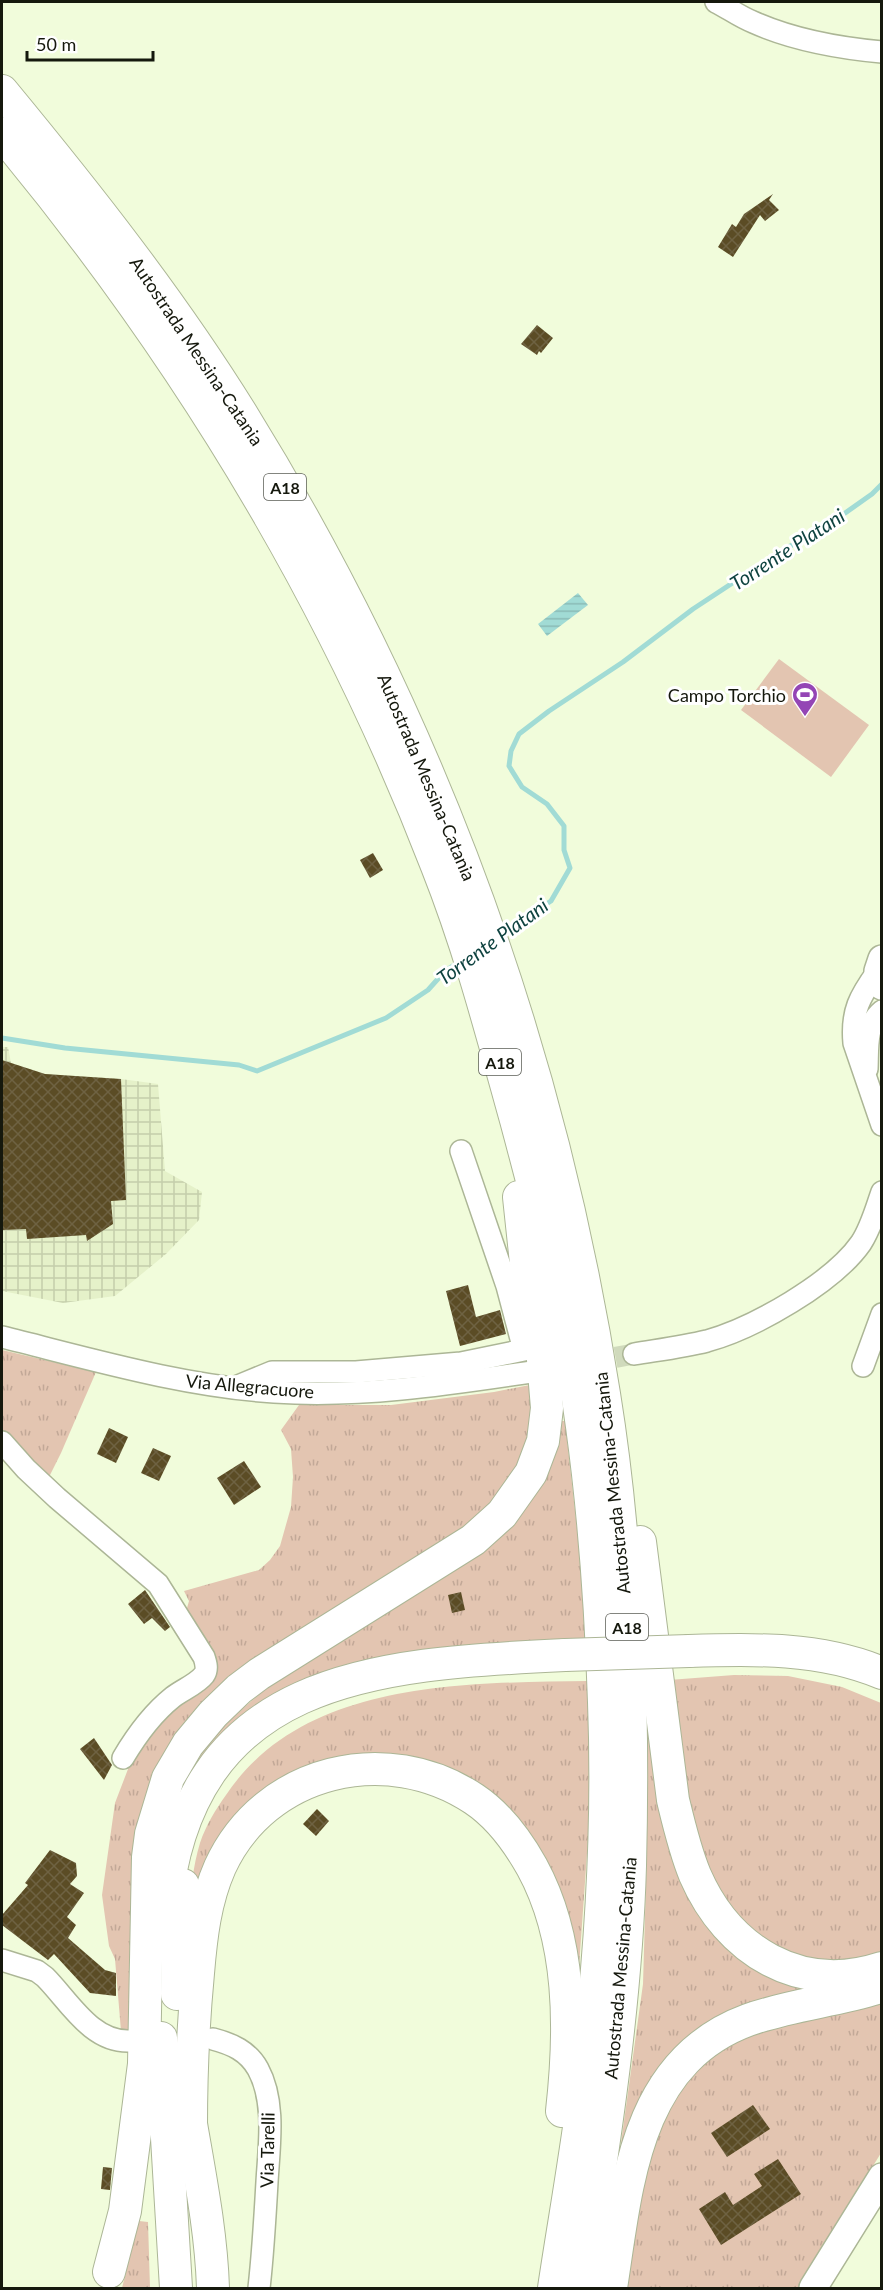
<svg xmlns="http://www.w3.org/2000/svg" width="883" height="2290" font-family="Lato,sans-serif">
<defs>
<pattern id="industrial-grid" width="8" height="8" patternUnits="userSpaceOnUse" patternTransform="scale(1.5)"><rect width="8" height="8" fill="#e5f1c9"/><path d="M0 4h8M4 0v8" fill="none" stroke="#c4ceab"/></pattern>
<pattern id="grass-tufts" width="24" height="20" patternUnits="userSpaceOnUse" patternTransform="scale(1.5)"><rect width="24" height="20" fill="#e3c5b1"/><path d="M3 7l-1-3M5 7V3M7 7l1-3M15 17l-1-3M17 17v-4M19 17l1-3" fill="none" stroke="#c2a897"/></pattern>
<pattern id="water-rules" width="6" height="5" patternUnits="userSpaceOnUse" patternTransform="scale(1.5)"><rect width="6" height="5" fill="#a1dbd5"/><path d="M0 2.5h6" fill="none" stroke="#8abbb6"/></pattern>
<pattern id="building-cross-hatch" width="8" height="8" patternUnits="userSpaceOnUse" patternTransform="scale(1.5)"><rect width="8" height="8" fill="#5b4c25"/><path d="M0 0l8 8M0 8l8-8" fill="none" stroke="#6e6242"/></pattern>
</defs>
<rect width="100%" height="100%" fill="#f1fcdb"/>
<path fill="url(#industrial-grid)" d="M2,1047H8L11,1063L45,1074L121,1079L158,1084L165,1171L202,1192L199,1220L166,1254L115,1296L63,1303L2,1291Z"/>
<g fill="url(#grass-tufts)">
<path d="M2,1350L96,1372L61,1453L46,1483L2,1434Z"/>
<path d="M540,1383L542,1404L505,1497L174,1751L131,2031H121L115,1959L109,1946L102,1895L115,1803L138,1743L163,1714L210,1678L185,1615L189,1601L184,1591L259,1570L270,1560L280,1546L291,1507L293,1477L291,1449L281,1430L299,1405H391L494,1392Z"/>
<path d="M561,1421H565L579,1546L586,1649L319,1685L172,1813C178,1798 183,1779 192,1766C212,1736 238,1711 266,1689L479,1553L510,1526L536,1493Z"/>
<path d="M646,1636L711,1919L840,1984L666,2069L604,2266L643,1984L647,1847Z"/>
<path d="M734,1675L788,1676L842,1687L881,1703V1957L808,1966L735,1921L689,1831L669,1680Z"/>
<path d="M588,1681L591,1797L578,1981L531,1847L383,1764L253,1814L187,1992C189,1942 186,1890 200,1843C206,1825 216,1809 226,1795C303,1680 465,1683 588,1681Z"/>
<path d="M881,1996V2153L798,2288H619L637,2163L680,2078L730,2038Z"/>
<path d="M139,2221L148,2222L150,2288H122Z"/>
</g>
<path fill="#e3c5b1" d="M779,659L869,725L831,777L741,710Z"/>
<path fill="url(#water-rules)" d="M578,593L588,605L547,636L538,624Z"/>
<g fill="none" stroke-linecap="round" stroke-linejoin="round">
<g stroke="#a1dbd5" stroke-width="5">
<path d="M500,934L551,901L570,868L564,850V826L547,804L522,787L509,766L511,751L519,734L549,711L623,662L693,609L778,553L831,523L872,494L882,484"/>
<path d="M2,1038L65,1048L239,1065L257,1071L386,1018L428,990L445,971L460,961"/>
</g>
</g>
<g fill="url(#building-cross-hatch)">
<path d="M773,194L769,200L779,210L765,221L760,215L733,257L718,247L732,224L736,227L744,214Z"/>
<path d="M537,325L553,338L541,353L539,351L537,355L521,344Z"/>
<path d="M373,853L383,870L370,878L360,860Z"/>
<path d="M2,1060L45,1074L121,1079L126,1200L111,1201L113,1224L87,1241L86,1235L27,1239L26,1229L2,1230Z"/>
<path d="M468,1285L476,1317L500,1310L506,1334L460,1346L446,1291Z"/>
<path d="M109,1428L128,1437L116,1463L97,1454Z"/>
<path d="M153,1448L171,1456L159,1481L141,1473Z"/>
<path d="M244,1461L261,1487L234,1505L217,1478Z"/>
<path d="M145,1590L170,1627L165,1631L152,1618L144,1624L128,1604Z"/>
<path d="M461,1592L465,1610L452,1613L448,1595Z"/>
<path d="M94,1738L112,1765L104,1780L80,1749Z"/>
<path d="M317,1809L329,1821L316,1836L303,1824Z"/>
<path d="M50,1850L76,1863L77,1876L70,1884L84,1893L67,1917L76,1925L68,1938L105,1970L116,1973V1996L90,1993L54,1954L48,1960L2,1925V1915L28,1885L25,1883Z"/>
<path d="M753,2105L770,2129L727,2157L711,2133Z"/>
<path d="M778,2159L801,2194L721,2245L699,2209L725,2192L733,2205L762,2186L754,2174Z"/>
<path d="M103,2167L112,2168L110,2190L101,2189Z"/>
</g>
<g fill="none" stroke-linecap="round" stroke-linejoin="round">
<path stroke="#d0dabc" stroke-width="21" stroke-dasharray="21 10" stroke-linecap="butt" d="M585,1363L634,1354"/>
<defs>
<g id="minor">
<path d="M716,2C728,8 740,17 753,22C793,40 838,48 882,52"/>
<path d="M878,971C860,996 851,1011 854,1043L882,1125"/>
<path d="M867,1069C868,1049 865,1025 882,1011"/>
<path d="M2,1337C91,1359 182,1386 274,1392C363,1398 451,1384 538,1371"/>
<path d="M634,1354C658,1350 683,1347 707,1341C754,1328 833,1283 861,1243C871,1228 876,1209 882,1192"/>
<path d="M863,1366L882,1314"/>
<path d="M238,1386L272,1372H356L461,1363L524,1350L507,1286L461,1151"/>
<path d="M2,1442L26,1469L57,1498L158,1584L204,1657C206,1663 208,1669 204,1675C197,1684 182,1690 173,1697C153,1713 136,1736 123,1758"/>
<path d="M2,1960L37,1971L45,1977C69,2001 91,2042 129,2041"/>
<path d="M213,2039C232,2044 248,2051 258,2069C276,2102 269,2146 267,2182C265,2218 263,2253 259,2288"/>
</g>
<g id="major">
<path d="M882,959L878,971L882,986"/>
<path d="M813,2288L882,2177"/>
</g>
<g id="highway">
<path d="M2,91C87,194 170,299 241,413C428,715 549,1043 604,1394C629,1549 634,1709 630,1866C626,2008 603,2149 582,2288"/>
<path d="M2,134C186,355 333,597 437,866C470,949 492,1034 516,1120C535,1191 554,1262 567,1334C590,1455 600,1579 604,1702C609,1836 600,1972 582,2106C574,2167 563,2228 554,2288"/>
<path d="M640,1542L673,1800C679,1825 685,1851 695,1875C728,1951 800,1995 882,1968"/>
<path d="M689,1651C754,1649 820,1647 882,1673"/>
<path d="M165,1911C187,1675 373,1664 565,1655"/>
<path d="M177,1994L178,1921L183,1885"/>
<path d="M161,2038L176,2288"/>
<path d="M188,2106C198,2167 211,2227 213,2288"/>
<path d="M191,2127C191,2075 193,2025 198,1973C201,1937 205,1901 220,1867C265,1769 387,1741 474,1799C498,1815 518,1842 532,1867C572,1940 571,2031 562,2111"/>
<path d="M109,2272L125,2211L144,2064L148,1857L151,1834L168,1778L188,1744L213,1714L239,1689L259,1674L473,1540L502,1514L531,1473L543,1441L547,1408L540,1324L526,1263L519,1197"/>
<path d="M611,2288C627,2186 634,2062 748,2020C790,2005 835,2001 877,1988"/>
</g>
</defs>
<use href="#minor" stroke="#acb696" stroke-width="24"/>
<use href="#major" stroke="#acb696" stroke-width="30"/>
<use href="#highway" stroke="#acb696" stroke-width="34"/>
<use href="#minor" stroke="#fff" stroke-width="21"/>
<use href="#major" stroke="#fff" stroke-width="27"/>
<use href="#highway" stroke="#fff" stroke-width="32"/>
<defs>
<path id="highway-bridge" d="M565,1655L689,1651"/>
</defs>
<use href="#highway-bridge" stroke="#acb696" stroke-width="34" stroke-linecap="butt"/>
<use href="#highway-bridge" stroke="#fff" stroke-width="32"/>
</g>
<defs>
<symbol id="stadium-pin" viewBox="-11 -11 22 30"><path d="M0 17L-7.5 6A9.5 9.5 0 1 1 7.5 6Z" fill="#9445b5" stroke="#fff"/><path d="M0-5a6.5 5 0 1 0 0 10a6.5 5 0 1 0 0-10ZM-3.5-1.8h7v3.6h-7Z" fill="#fff"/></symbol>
</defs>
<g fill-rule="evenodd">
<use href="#stadium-pin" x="790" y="680" width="30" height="40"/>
</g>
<g text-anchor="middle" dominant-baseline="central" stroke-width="6" stroke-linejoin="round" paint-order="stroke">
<g fill="#fff" stroke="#5b5d56" stroke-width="1.5">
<rect x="264" y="474" width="42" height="26" rx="4.5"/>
<rect x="479" y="1049" width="42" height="26" rx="4.5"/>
<rect x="606" y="1614" width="42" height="26" rx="4.5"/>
</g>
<g font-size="16" font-weight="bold" fill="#15180d">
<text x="285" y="487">A18</text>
<text x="500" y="1062">A18</text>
<text x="627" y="1627">A18</text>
</g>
<g font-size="18" fill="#15180d" stroke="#fff">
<text transform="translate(197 351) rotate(56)">Autostrada Messina-Catania</text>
<text transform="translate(427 777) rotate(67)">Autostrada Messina-Catania</text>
<text transform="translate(250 1386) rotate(5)">Via Allegracuore</text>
<text transform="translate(612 1483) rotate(-96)">Autostrada Messina-Catania</text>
<text transform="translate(620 1968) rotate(-85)">Autostrada Messina-Catania</text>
<text transform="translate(267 2150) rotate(-89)">Via Tarelli</text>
</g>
<g font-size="18" fill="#15180d" stroke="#fff" text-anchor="end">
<text x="786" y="695">Campo Torchio</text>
</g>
<g font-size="20" font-style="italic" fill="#0f4340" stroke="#fff">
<text transform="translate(787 549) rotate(-33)">Torrente Platani</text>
<text transform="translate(492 941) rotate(-36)">Torrente Platani</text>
</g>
</g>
<rect width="883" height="2290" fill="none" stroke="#15180d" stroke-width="6"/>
<path d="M27 51v9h126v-9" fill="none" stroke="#15180d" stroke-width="3"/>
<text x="36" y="51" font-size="18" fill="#15180d" stroke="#ffffff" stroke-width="4.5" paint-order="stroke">50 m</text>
</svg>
